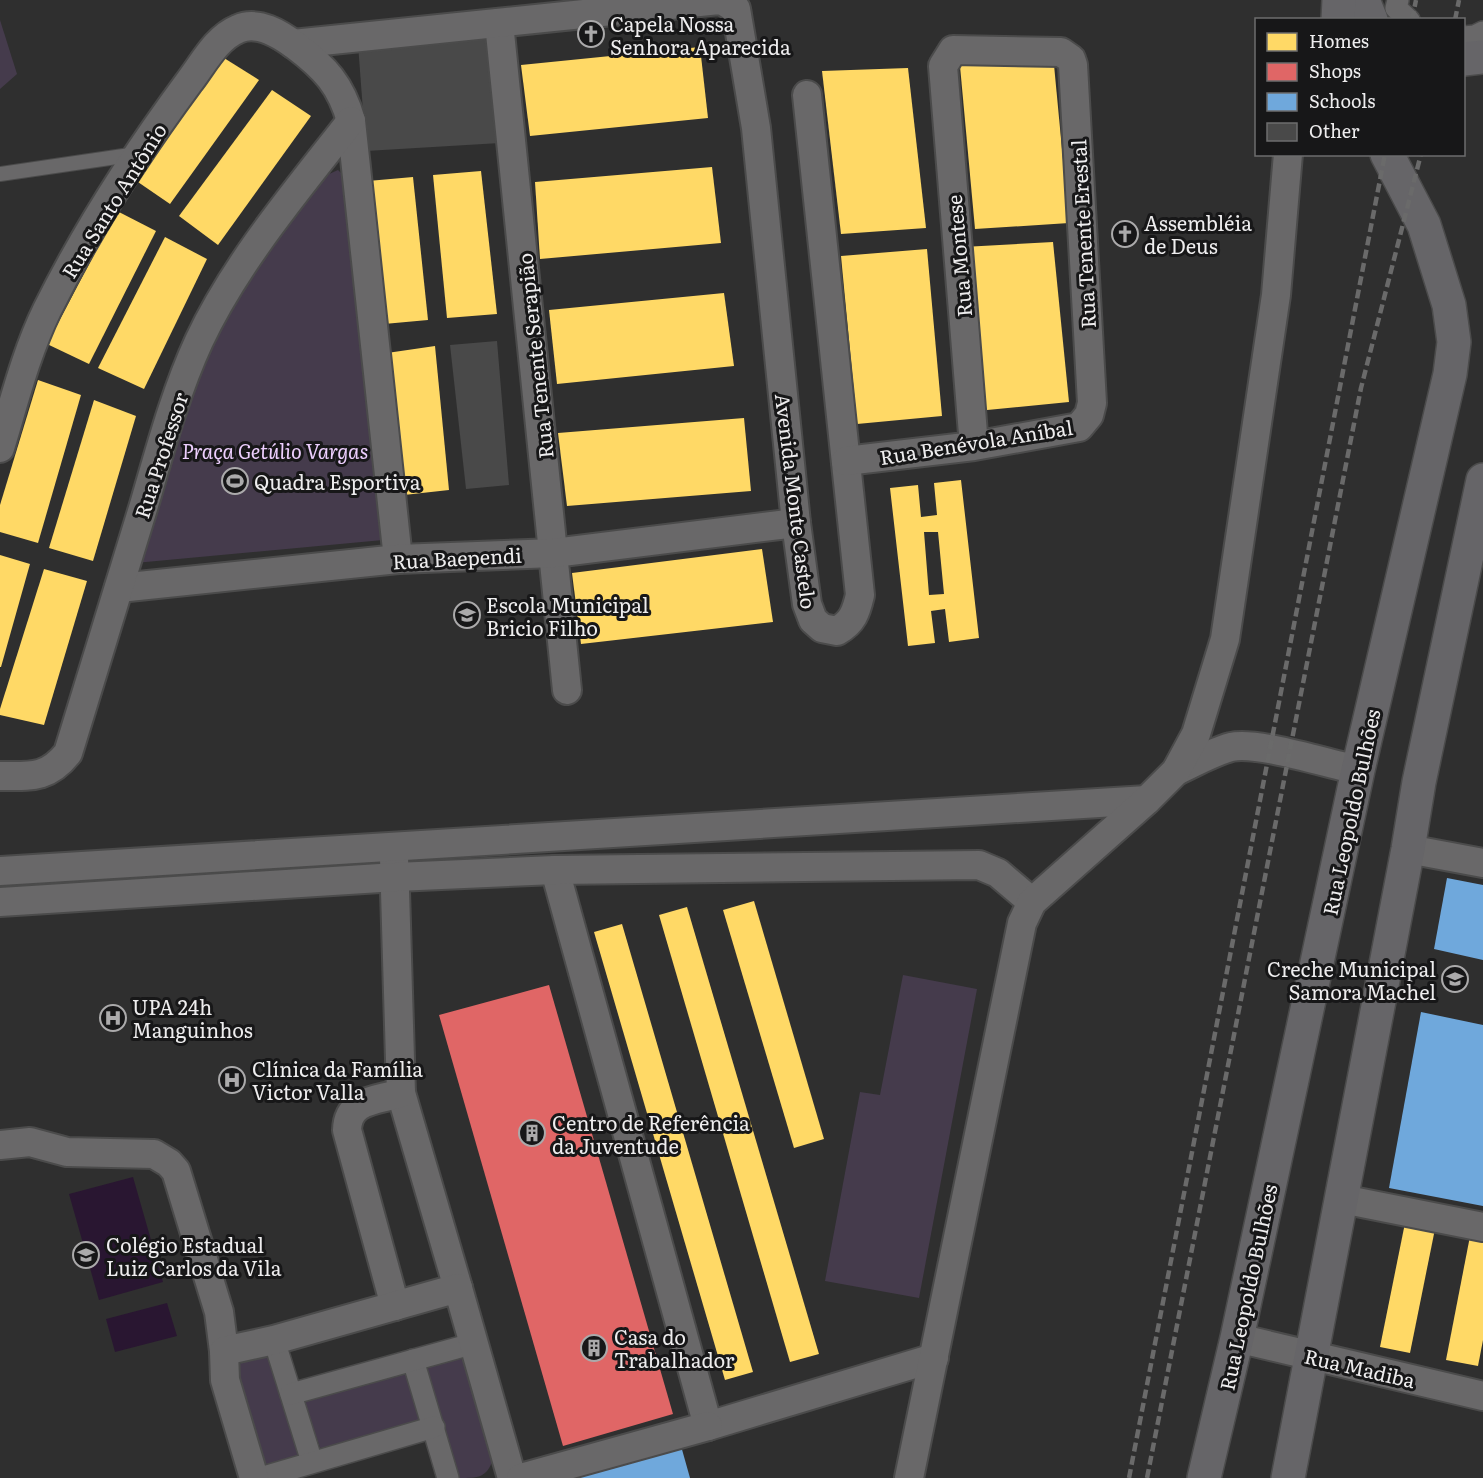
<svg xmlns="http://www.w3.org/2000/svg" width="1483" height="1478" font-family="Literata,serif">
<rect width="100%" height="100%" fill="#2f2f2f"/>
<g fill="#453b4c">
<path d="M0,20L17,74L0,89Z"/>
<path d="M338,170L344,176L383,540L135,563L190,389L224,315L269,246L329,174Z"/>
<path d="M903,975L977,989L919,1298L825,1281L860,1092L880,1095Z"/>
<path d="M271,1351L304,1460L265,1472L238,1376L239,1365L246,1358Z"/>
<path d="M464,1351L493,1459C487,1478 478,1478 459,1478L425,1361Z"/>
<path d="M407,1370L422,1419L321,1450L304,1403V1400Z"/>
</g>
<g fill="#291631">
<path d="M133,1177L163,1282L99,1300L69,1194Z"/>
<path d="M167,1303L177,1336L115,1352L106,1319Z"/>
</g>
<g fill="#ffd966" fill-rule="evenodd">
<path d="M700,47L708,118L530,136L521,65Z"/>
<path d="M224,58L259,80L170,204L135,180Z"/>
<path d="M1054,65L1069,223L975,229L960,66Z"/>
<path d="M908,68L926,228L841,234L822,71Z"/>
<path d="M272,90L311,116L218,245L179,216Z"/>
<path d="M712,167L721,243L540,259L535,182Z"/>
<path d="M481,171L497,314L447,318L433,175Z"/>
<path d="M413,177L428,320L384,324L368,181Z"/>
<path d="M117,211L156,231L89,364L47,344Z"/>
<path d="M165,237L207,259L144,389L98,368Z"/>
<path d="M1053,242L1069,402L977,411L963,247Z"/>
<path d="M927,249L942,416L857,424L841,256Z"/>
<path d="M724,293L734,366L557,384L549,310Z"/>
<path d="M435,346L449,490L404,495L387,353Z"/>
<path d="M38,380L81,395L38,543L0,532V505Z"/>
<path d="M94,400L136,416L93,561L49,548Z"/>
<path d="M744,418L751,491L567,506L558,433Z"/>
<path d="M961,480L979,638L949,642L945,609L931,611L935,643L908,646L890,488L918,485L921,517L937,515L934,483ZM924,532H938L944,594L929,595Z"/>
<path d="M762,549L773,622L581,644L572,573Z"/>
<path d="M0,555L30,564L1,667H0Z"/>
<path d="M44,569L87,581L44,725L0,715V709Z"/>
<path d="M754,901L824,1139L794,1148L723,910Z"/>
<path d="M687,907L819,1354L790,1362L659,915Z"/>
<path d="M622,924L753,1372L725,1380L594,932Z"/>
<path d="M1406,1218L1436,1224L1410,1353L1380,1347Z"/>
<path d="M1471,1231L1483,1233V1340L1478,1366L1446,1360Z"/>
</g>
<path fill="#e06666" d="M549,985L673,1414L563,1446L439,1015Z"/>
<g fill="#6fa8dc">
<path d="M1447,878L1483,885V960L1434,949Z"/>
<path d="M1421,1012L1483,1025V1206L1389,1188Z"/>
<path d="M681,1446L690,1478H568Z"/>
</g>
<g fill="#494949">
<path d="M491,32L500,143L366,151L358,44Z"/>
<path d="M497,341L509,485L466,489L450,345Z"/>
</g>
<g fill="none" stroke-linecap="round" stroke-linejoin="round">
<defs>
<path id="service" d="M0,174L137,154"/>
<g id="pedestrian">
<path d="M1398,0L1396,8L1409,20"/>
<path d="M1464,37L1475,36L1483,32"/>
<path d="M274,1340L312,1462"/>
<path d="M413,1360L448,1478"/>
<path d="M291,1394L475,1343"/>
<path d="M260,1478L434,1427"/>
</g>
<g id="minor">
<path d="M499,23L567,690"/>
<path d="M293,44L719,0L725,2L736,9L756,128L796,523L807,604L813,620L822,628L837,631C853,622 856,612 860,595L807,95"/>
<path d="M0,448C14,402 26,353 47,310C85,233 138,151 189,82C203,64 216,38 238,29C258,20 280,34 296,46C325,68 341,85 351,121L398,559"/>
<path d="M846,461L974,446L1079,427L1089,415L1092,403L1073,65L1071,59L1061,52L953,50L943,66L974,446"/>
<path d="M119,588L398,559L554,553L796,523"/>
<path d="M1176,771C1194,763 1212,752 1231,747C1258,741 1328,764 1358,770"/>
<path d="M0,776C31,776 47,779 68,753C94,670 119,587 144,505C160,450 175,393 199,341C236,262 298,189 351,121"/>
<path d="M1408,849L1483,863"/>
<path d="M394,857L401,1093L458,1288"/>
<path d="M555,870L708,1426L934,1358"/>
<path d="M0,871L1147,800"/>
<path d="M0,902L396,877L555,870L979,865L998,873L1032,902"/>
<path d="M0,1145L30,1142L67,1152L154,1154L169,1163L176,1171L219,1312L224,1351"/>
<path d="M1342,1199L1483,1227"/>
<path d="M395,1306L347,1130C348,1099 376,1101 401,1093"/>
<path d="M1237,1338L1483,1396"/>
<path d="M254,1478L225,1380L224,1351L274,1340L458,1288L512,1478"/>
<path d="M521,1478L708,1426"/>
<path d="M909,1478L1022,923L1032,902L1147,800L1176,771L1196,734L1225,639L1276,295L1288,154"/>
</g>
<g id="secondary">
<path d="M1363,0L1371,20"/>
<path d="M1338,20L1339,0"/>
<path d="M1464,59L1483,57"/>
<path d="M1204,1478L1237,1338L1358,770L1450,374L1454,342L1449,305L1424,225L1387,154"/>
<path d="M1288,1478L1408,849L1419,782L1483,480"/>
</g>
</defs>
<use href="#service" stroke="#4b4b4b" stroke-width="16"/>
<use href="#pedestrian" stroke="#4b4b4b" stroke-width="24"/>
<use href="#minor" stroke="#4b4b4b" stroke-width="32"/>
<use href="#secondary" stroke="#4b4b4b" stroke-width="36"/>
<use href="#service" stroke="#696869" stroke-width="14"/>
<use href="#pedestrian" stroke="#696869" stroke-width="21"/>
<use href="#minor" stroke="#696869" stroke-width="28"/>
<use href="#secondary" stroke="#666568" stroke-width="33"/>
<g stroke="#6a6a6a" stroke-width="4.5" stroke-dasharray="9 4.5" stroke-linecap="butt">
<path d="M1412,20L1416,0"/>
<path d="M1455,20L1459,0"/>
<path d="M1129,1478L1385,154"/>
<path d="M1147,1478L1361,388L1421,154"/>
</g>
</g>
<defs>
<symbol id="church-ring" viewBox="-11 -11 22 22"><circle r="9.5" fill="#171718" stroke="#abaaab" stroke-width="1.5"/><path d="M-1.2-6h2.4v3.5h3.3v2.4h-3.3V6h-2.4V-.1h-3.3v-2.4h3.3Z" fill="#abaaab"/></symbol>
<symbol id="stadium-ring" viewBox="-11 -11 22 22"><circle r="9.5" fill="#171718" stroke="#abaaab" stroke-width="1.5"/><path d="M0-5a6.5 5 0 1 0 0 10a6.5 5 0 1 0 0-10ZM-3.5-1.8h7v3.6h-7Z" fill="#abaaab"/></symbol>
<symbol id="school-ring" viewBox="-11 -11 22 22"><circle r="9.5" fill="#171718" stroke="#abaaab" stroke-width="1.5"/><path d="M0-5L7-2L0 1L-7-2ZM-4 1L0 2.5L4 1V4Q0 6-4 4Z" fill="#abaaab"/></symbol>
<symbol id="hospital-ring" viewBox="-11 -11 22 22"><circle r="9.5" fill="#171718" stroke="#abaaab" stroke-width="1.5"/><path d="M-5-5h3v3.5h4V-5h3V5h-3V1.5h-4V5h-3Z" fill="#abaaab"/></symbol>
<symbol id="building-ring" viewBox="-11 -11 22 22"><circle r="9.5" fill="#171718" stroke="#abaaab" stroke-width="1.5"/><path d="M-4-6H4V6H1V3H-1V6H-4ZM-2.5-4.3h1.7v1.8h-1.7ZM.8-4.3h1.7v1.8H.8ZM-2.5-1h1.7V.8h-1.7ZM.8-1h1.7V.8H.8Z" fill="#abaaab"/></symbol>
</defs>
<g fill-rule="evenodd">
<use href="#church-ring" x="576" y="19" width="30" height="30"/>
<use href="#church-ring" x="1110" y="219" width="30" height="30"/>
<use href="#stadium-ring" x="220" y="466" width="30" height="30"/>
<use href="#school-ring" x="452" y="600" width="30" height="30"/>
<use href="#school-ring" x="1440" y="964" width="30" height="30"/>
<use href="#hospital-ring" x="98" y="1003" width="30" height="30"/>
<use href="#hospital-ring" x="217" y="1065" width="30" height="30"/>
<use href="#building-ring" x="517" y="1118" width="30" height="30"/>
<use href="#school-ring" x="71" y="1240" width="30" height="30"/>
<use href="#building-ring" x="579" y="1333" width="30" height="30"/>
</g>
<g text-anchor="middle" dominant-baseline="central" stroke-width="6" stroke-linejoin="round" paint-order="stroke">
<g font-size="20" fill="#eeedee" stroke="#171718" text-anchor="start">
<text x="610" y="23">Capela Nossa<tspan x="610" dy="23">Senhora Aparecida</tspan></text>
<text x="1144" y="222">Assembléia<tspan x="1144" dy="23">de Deus</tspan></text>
<text x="254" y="481">Quadra Esportiva</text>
<text x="486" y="604">Escola Municipal<tspan x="486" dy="23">Bricio Filho</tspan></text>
<text x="1436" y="968" text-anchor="end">Creche Municipal<tspan x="1436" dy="23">Samora Machel</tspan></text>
<text x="132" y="1006">UPA 24h<tspan x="132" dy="23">Manguinhos</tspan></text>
<text x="252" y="1068">Clínica da Família<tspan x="252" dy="23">Victor Valla</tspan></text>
<text x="552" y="1122">Centro de Referência<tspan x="552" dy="23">da Juventude</tspan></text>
<text x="106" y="1244">Colégio Estadual<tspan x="106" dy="23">Luiz Carlos da Vila</tspan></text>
<text x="614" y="1336">Casa do<tspan x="614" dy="23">Trabalhador</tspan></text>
</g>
<g font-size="20" fill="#eeedee" stroke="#171718">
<text transform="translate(113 200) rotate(-58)">Rua Santo Antônio</text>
<text transform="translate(1082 234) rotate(-93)">Rua Tenente Erestal</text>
<text transform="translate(958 256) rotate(-95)">Rua Montese</text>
<text transform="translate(534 356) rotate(-96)">Rua Tenente Serapião</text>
<text transform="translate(976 441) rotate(-9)">Rua Benévola Aníbal</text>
<text transform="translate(160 455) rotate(-72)">Rua Professor</text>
<text transform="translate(797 501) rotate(83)">Avenida Monte Castelo</text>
<text transform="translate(457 557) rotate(-3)">Rua Baependi</text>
<text transform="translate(1350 812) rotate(-78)">Rua Leopoldo Bulhões</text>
<text transform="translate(1247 1287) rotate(-78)">Rua Leopoldo Bulhões</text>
<text transform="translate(1360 1367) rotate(13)">Rua Madiba</text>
</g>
<g font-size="20" font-style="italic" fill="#edcffe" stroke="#171718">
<text x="275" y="450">Praça Getúlio Vargas</text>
</g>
</g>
<rect x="1255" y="18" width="210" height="138" fill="#171718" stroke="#6d6d6e" stroke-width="1.5"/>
<rect x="1267" y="33" width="30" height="18" fill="#ffd966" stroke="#6d6d6e" stroke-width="1.5"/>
<text x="1309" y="48" font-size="18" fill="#eeedee">Homes</text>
<rect x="1267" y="63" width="30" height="18" fill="#e06666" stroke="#6d6d6e" stroke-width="1.5"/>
<text x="1309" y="78" font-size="18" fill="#eeedee">Shops</text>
<rect x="1267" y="93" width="30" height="18" fill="#6fa8dc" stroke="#6d6d6e" stroke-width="1.5"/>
<text x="1309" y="108" font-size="18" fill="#eeedee">Schools</text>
<rect x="1267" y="123" width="30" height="18" fill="#494949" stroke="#6d6d6e" stroke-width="1.5"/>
<text x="1309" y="138" font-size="18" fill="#eeedee">Other</text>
</svg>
